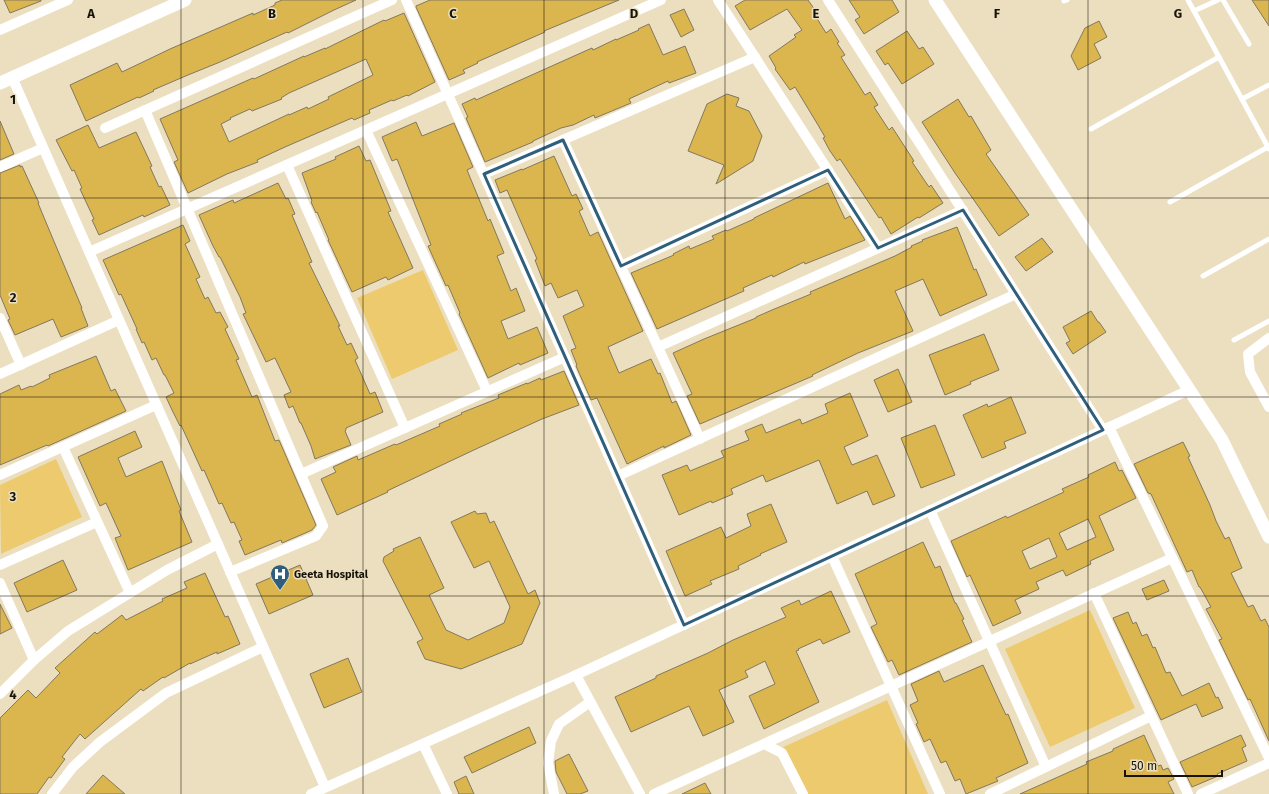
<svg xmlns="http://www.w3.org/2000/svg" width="1269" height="794" font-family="'Fira Sans',sans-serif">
<rect width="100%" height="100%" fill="#ebdfc0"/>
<g fill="#edca6d">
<path d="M423,270L458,350L392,379L357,298Z"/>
<path d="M56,459L82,517L1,554L0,485Z"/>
<path d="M1090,610L1135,708L1050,747L1005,649Z"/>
<path d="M887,700L928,794H805L779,749Z"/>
</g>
<g fill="#dbb54e" stroke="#83785d" fill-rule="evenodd">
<path d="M4,0H41V1L10,13Z"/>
<path d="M282,0H356L334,10L288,33L287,32L220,62L188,75L153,90L154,91L139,98L138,97L86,121L70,85L117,63L122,72L170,49L253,13V15L275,5V3Z"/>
<path d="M430,0H619L544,31L545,32L477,62L478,63L463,70L465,73L449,80L416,7V6Z"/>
<path d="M745,0H808L815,10L813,12L826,33L831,29L839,42L837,43L845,55L841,57L865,95L870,92L878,105L874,107L889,130L892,127L914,161L912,162L929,187L931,185L943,203L919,218L918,217L891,234L881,217L879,218L840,159L837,161L830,151L823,138L825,137L818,125L795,87L790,90L775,69L776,68L769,56L796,37L794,35L802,30L787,9L750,30L735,6Z"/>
<path d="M849,0H892L899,12L864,34L855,20L860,17Z"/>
<path d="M1252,0H1269V26Z"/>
<path d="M684,9L694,30L681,37L670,15Z"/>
<path d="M404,13L435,82L408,96L407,95L393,101L392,100L369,110L370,113L354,120L352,118L285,147L257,160L258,162L227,174L188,193L174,162L178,160L160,119L253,78L254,79L304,56V57L325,48V49L384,20L385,21ZM366,59L373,75L328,97L329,99L308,109L307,107L289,115V114L229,142L221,124L231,119L230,118L250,109L252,111L282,99L281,98L289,93Z"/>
<path d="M1099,21L1107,37L1094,44L1101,58L1078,70L1071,56L1085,28Z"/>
<path d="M649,24L663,55L685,46L696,73L669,83L668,81L629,99L631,103L595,118L594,115L573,125L561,128L533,141V142L485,162L466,118L468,117L462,104L475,98L476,100L592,48L593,50L616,39V40L639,30L638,29Z"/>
<path d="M907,31L919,49L923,47L934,64L902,84L888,63L885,65L876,51Z"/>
<path d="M727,94L739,98L736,106L749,111L762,136L753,161L716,184L724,165L688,151L707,104Z"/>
<path d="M958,99L969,117L971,116L991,150L986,154L1029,215L999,236L955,173L922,122Z"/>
<path d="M0,121L14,154L0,160Z"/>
<path d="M416,122L422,136L454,123L473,167L467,170L488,221L490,219L504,253L497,256L511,291L516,288L525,311L501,321L508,339L537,327L548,353L520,365L519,363L488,378L459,314L460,313L448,285L446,286L428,246L431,245L397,159L392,161L382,137Z"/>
<path d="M88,125L99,148L136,132L152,166L150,167L159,187L161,186L170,205L144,217L143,215L99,235L92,220L94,219L80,189L82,188L74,170L72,171L56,140Z"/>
<path d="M359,146L366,161L370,160L391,211L388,212L413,268L388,280L386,277L352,292L328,240H329L317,212L316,213L311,202L312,201L302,173L336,159L335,157Z"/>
<path d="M554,156L572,196L576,194L583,209L579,211L590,236L598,232L643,331L608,347L619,373L651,359L658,374L660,373L672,403L676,401L691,435L664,448V446L627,464L597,398L591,400L576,366L577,365L571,350L576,348L563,316L584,306L577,290L558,298L551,283L545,286L535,260L537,259L507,190L500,193L495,180L522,169V170Z"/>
<path d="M20,165V167L22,166L39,203H38L45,220L82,308H81L88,326L61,337L53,319L15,335L8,320L10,319L0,295V173Z"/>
<path d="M278,183L286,199L288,198L295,214L292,215L312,262L309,263L340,326H338L347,345L351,343L358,358L355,360L370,394L375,392L383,412L346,428V430L345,431L351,445L315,459L311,446L301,423H300L293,406L289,408L284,395L291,392L275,358L266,362L243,314L246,313L240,297L220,257H219L213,246L199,215L233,200L234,203Z"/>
<path d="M828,183L845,219L850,216L865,240L805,264L804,262L773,277L772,275L743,288L744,291L657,329L631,273L674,255L673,254L689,246L690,249L714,239L712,236L726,230L727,231L754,219V218Z"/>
<path d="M183,225L190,241L185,244L200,277L196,279L205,299L208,297L216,313L220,312L228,327L225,329L239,359L236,360L252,397L257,395L275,441L279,440L316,525L312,530L303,534L282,543L281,540L245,555L239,541L242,540L234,522L231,523L222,503L219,504L204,470L202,471L181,425L180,426L172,410L166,397L174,393L165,375H164L156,358L152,360L144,342L142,343L136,329H137L121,294L119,295L103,260Z"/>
<path d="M957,227L974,270L976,269L987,295L940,316L923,279L895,291L913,331L858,353L812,375L813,376L700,424L687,396L692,394L673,353L704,339L756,318V317L772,310L811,294L810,292L895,256L912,247L911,246L923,241L922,240Z"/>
<path d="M1042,238L1053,252L1026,271L1015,257Z"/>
<path d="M1091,311L1098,322H1099L1106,332L1073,354L1066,343L1070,341L1063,327Z"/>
<path d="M984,334L999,370L970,382L971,384L945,395L929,355Z"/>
<path d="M96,356L111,391L115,389L126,411L48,446L47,445L0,465V394L19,385L21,390L31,386L32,387L50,378L49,375Z"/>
<path d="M898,369L912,402L888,412L874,380Z"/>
<path d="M564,371L579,405L542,419L476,449L423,474L387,491L388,492L337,515L321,479L336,472L333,467L357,456L358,460L395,444L396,445L440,426L439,424L462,414L461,413L499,398L498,395L527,383V384L540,378L541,380Z"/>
<path d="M850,393L868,436L844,447L852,465L877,455L895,496L873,505L867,491L837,504L819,460L766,482L763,475L731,489L733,494L712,503L711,501L679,515L662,475L687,465L690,471L724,457L721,451L749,440L745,431L762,424L766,433L800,419L802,424L828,413L825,404Z"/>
<path d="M1011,397L1026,433L1004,442L1006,448L982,458L963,415L987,404L988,407Z"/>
<path d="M935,425L955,475L921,488L901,438Z"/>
<path d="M135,431L142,447L118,458L126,477L162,461L181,510L179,511L192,542L128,570L115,538L121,536L106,503L100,506L78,457Z"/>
<path d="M1183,442L1190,456L1188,457L1210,505L1216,521L1225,539L1229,537L1242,568L1231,573L1248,607L1253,605L1261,621L1265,619L1269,627V741L1250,699L1248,700L1219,640L1222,639L1206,609L1211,607L1200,587H1199L1192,570L1187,572L1151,494L1148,493L1134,464Z"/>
<path d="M1115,462L1119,471L1122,470L1136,498L1099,516L1114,550L1090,561L1091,564L1066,576L1063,570L1036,582L1039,589L1015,600L1021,613L993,626L970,575L967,577L951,541L1006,516L1007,518L1064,492L1062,489L1089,477L1088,475ZM1088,519L1096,537L1067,550L1059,533ZM1049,538L1057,557L1030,569L1022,551Z"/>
<path d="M771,504L787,542L760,554L761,555L738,566L739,569L710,581L712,584L685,596L666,551L721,527L726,538L751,526L747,514Z"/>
<path d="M475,511L477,514L486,513L490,523L494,521L528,594L535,590L540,603L522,644L461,669L425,659L417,642L423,639L383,561L384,557L394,551L393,549L420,537L444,588L429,595L446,630L468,640L504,623L510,607L489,561L474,568L451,522Z"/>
<path d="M923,542L935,568L940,566L955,603H956L964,619L962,620L972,642L899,675L892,660L888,662L871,627L877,624L855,574Z"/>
<path d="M63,560L77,590L27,612L14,583Z"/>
<path d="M300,565L313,595L269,614L256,584Z"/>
<path d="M205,573L225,617L228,616L240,644L217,654V652L190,664V663L164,678L163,677L143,691L141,689L85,739L80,734L62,757L65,759L51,778L49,777L37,794H0V718L28,690L36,698L60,673L55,668L95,632L97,634L122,615L126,620L163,601L162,599L187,588L184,582Z"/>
<path d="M1164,580L1169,591L1147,600L1142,589Z"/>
<path d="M831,591L850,632L823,644L820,639L798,649L799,650L796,651L819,702L764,729L749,696L775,684L765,661L745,671L748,677L719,690L734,722L703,736L689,706L631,732L615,697L656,678V676L708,653L733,640L786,617L781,608L799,600L801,605Z"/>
<path d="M0,604L12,628L0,634Z"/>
<path d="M1128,612L1133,624L1136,622L1142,636L1147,634L1153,648L1155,647L1166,673L1170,672L1182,696L1209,683L1216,698L1218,697L1223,708L1202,717L1196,704L1161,720L1113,618Z"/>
<path d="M348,658L362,692L324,708L310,674Z"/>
<path d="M983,665L998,698L1006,715L1008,714L1028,763L996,778L998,781L966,794L960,779L955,781L946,761L941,763L930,739L924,742L916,724L918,723L910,705L918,701L911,684L939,671L944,682Z"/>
<path d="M529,727L536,743L472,773L464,757Z"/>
<path d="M1144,735L1158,766L1161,765L1163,770L1168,768L1174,779L1168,782L1174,794H1020L1087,764L1086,762L1113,751V749Z"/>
<path d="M1241,735L1246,746L1242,748L1247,761L1217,774L1218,776L1192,787L1180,762Z"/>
<path d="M569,754L588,791L580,794H567L556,772L555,761Z"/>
<path d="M103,775L125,794H86Z"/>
<path d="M466,776L474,794H459L454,782Z"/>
<path d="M705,783L711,794H682Z"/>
</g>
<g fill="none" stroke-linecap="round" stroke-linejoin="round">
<g stroke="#fff" stroke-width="5">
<path d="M1188,0L1269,149"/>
<path d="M1223,0L1249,44"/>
<path d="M1064,1L1067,0"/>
<path d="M1194,11L1218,0"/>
<path d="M1242,99L1269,85"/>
<path d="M1091,129L1219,57"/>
<path d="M1170,202L1268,147"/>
<path d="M1203,276L1269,239"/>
<path d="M1234,340L1269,321"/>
</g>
<g stroke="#fff" stroke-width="10">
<path d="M406,0L684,625"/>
<path d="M718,0L878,248"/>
<path d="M828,0L1103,430"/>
<path d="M0,30L68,0"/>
<path d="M12,77L325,787"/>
<path d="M145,110L323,526L316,536L230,572"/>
<path d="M105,128L392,0"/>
<path d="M366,130L487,391"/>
<path d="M563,140L700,439"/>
<path d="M287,165L405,428"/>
<path d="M0,167L43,148"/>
<path d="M484,174L755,57"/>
<path d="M89,252L661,0"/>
<path d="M621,266L828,170"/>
<path d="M0,318L21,365"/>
<path d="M1269,338L1248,354L1250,372L1269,407"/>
<path d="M658,347L963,210"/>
<path d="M0,374L119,320"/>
<path d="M1109,427L1269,758"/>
<path d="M63,447L130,593"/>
<path d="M301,474L565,357"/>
<path d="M0,475L156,405"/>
<path d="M618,476L1016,294"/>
<path d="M930,510L1046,767"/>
<path d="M832,556L940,794"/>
<path d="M0,565L97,522"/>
<path d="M0,583L34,660"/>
<path d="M1094,593L1188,794"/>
<path d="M576,675L640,794"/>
<path d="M0,694L34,660L68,631L167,570L218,544"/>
<path d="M423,744L447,794"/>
<path d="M764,744L782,753L803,794"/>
<path d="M52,794L73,767L100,742L166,693L263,647"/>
<path d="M311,794L576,675L1189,390"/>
<path d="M554,794L548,763L551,741L559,724L590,702"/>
<path d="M654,794L1172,558"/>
<path d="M990,794L1151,716"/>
<path d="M1201,794L1269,763"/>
</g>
<g stroke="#fff" stroke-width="13">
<path d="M935,0L1222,440L1269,537"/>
<path d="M0,83L185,0"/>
</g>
</g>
<path fill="none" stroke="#2f5f7d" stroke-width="3" stroke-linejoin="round" d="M563,140L621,266L828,170L878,248L963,210L1103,430L684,625L484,174Z"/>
<path fill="none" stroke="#171308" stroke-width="1" stroke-opacity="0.55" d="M181,0V794M363,0V794M544,0V794M725,0V794M906,0V794M1088,0V794M0,198H1269M0,397H1269M0,596H1269"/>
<defs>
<symbol id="hospital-pin" viewBox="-11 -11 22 30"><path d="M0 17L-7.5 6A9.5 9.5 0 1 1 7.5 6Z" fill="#2f5f7d" stroke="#ebdfc0"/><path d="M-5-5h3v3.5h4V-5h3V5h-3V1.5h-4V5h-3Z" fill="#fff"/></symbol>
</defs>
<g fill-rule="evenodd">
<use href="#hospital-pin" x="269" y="563" width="22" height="30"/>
</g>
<g text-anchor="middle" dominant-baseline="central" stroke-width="3" stroke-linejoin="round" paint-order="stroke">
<g font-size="11" font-weight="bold" fill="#171308" stroke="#ebdfc0" text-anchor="start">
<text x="294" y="574">Geeta Hospital</text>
</g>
</g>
<g font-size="13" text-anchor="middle" font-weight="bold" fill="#171308" stroke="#ebdfc0" stroke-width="3" stroke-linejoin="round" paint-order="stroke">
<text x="91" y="18">A</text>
<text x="272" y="18">B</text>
<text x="453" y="18">C</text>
<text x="634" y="18">D</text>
<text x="816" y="18">E</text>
<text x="997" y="18">F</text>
<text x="1178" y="18">G</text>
<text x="13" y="104">1</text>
<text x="13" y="302">2</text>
<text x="13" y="501">3</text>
<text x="13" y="699">4</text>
</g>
<path d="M1125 770v6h97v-6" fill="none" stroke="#171308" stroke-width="2"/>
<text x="1131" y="770" font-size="12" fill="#171308" stroke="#ebdfc0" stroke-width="3" paint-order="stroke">50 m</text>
</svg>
